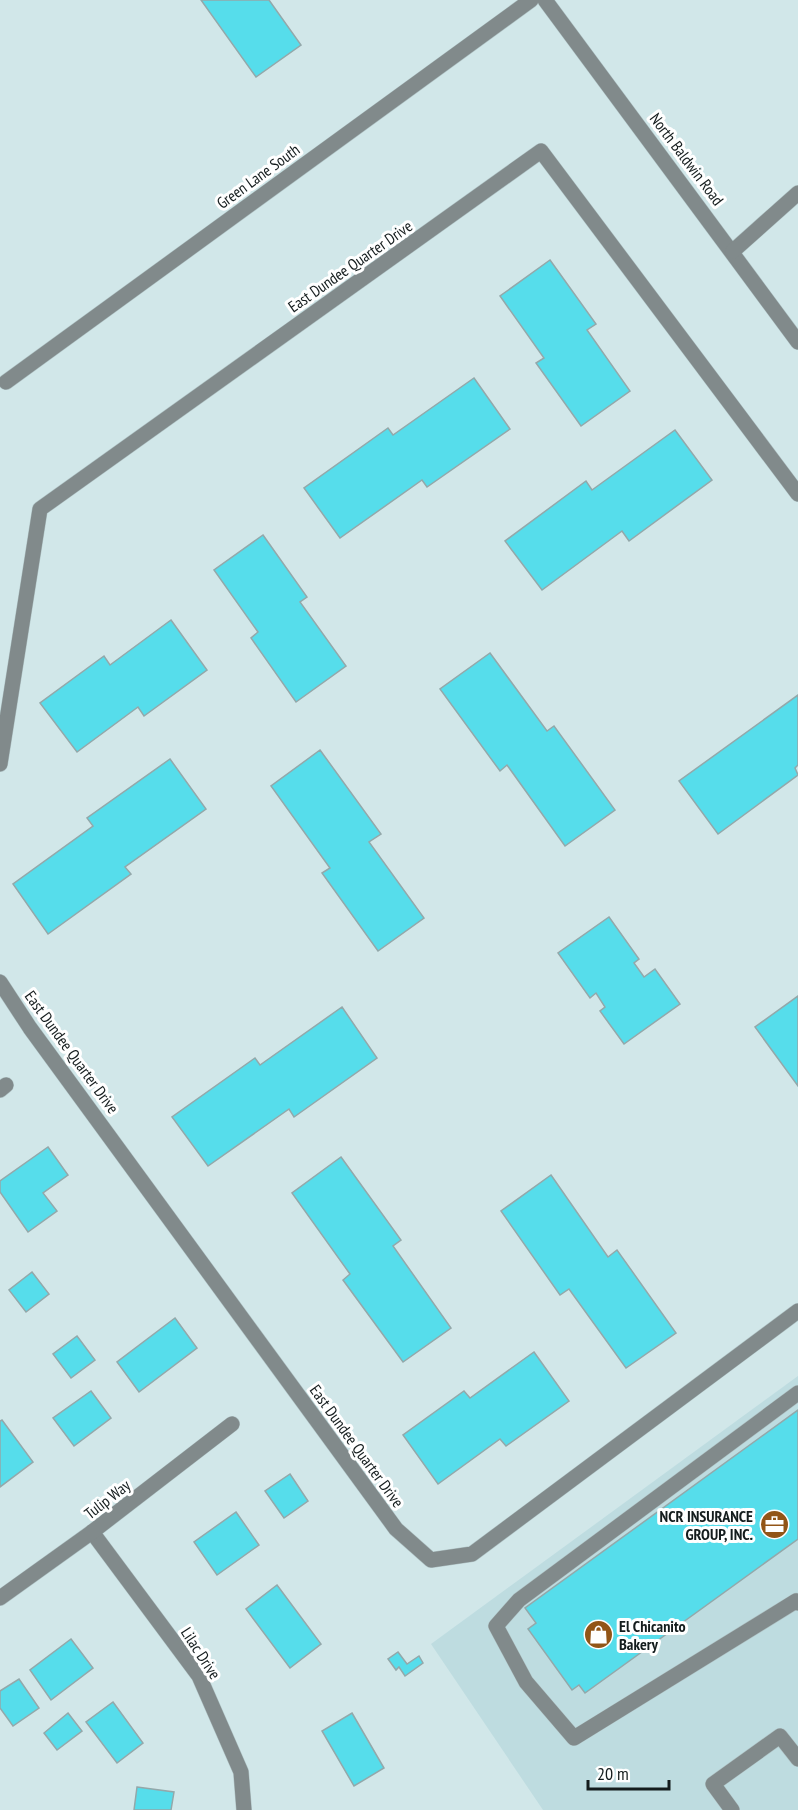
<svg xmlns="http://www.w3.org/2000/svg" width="798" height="1810" font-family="'PT Sans Narrow',sans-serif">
<rect width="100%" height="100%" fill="#d1e7e9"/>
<path fill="#bedce0" d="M798,1376V1810H543L431,1644Z"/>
<g fill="#56ddeb" stroke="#93a8aa" stroke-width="1.5">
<path d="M201,0H269L301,45L256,77Z"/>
<path d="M550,260L596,324L587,330L630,391L581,426L536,363L544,358L500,296Z"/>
<path d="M474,378L510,429L427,487L422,480L340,538L304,488L388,428L393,435Z"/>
<path d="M675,430L712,480L629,541L622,531L542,590L505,541L586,481L592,490Z"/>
<path d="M263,535L307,597L300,602L346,666L296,702L251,638L258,632L214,570Z"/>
<path d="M171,620L207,670L144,716L138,707L77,752L40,703L104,656L110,665Z"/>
<path d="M490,653L547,731L554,726L615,810L565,846L507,765L500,771L440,689Z"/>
<path d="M798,695V765L795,768L798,775L718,834L679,781Z"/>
<path d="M320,750L381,834L369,842L424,918L378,951L322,873L330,868L271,786Z"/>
<path d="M170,759L206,809L125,867L131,874L48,934L13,884L93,826L87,818Z"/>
<path d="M609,917L639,959L634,963L644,977L655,969L680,1004L624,1044L600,1011L605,1007L596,993L590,998L558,953Z"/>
<path d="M798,996V1086L755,1027Z"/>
<path d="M342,1007L377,1058L294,1117L289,1109L208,1166L172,1117L255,1058L260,1065Z"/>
<path d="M48,1147L68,1175L43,1193L57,1211L28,1232L0,1192V1181Z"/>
<path d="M341,1157L401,1240L393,1246L451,1328L403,1362L343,1280L350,1274L292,1193Z"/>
<path d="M551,1175L608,1257L617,1250L676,1333L626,1368L569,1289L560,1295L501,1211Z"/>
<path d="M32,1272L49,1294L26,1312L9,1290Z"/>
<path d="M175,1318L197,1348L139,1392L117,1362Z"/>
<path d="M77,1336L95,1360L71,1378L53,1354Z"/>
<path d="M534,1352L569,1401L506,1446L500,1439L438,1484L403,1435L464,1391L470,1398Z"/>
<path d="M91,1391L111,1418L74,1446L53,1418Z"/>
<path d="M798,1410V1539L585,1693L579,1685L572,1690L528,1629L536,1623L525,1608Z"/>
<path d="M2,1420L33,1462L0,1487V1421Z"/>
<path d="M290,1474L308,1501L284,1518L265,1491Z"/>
<path d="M236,1512L259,1545L217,1575L194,1542Z"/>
<path d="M277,1585L321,1644L290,1668L246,1609Z"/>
<path d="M71,1639L93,1668L51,1700L30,1670Z"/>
<path d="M398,1652L407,1664L419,1656L423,1663L405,1676L399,1667L396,1670L388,1659Z"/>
<path d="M19,1679L39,1708L13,1726L0,1708V1691Z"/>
<path d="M113,1702L143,1743L117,1763L86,1722Z"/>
<path d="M68,1713L82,1731L57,1750L44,1733Z"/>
<path d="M352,1713L384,1768L354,1786L322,1731Z"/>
<path d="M137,1787L174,1792L171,1810H134Z"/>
</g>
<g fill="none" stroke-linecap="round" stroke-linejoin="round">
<defs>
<g id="minor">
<path d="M545,0L798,342"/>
<path d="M733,251L798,193"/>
<path d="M6,382L531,0"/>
<path d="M0,764L40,509L541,151L798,494"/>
<path d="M0,982L30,1028L396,1529L431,1560L472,1554L798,1311"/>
<path d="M0,1090L6,1085"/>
<path d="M798,1393L519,1600L496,1626L526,1682L574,1738L796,1601L798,1603"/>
<path d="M92,1532L199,1676L241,1772L244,1810"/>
<path d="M0,1598L92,1532L232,1424"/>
<path d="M732,1810L713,1784L780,1736L798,1759"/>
</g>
</defs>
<use href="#minor" stroke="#afc2c4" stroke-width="16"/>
<use href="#minor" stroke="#818a8b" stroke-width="15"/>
</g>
<defs>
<symbol id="office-disc" viewBox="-11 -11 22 22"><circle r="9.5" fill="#925517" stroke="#fff"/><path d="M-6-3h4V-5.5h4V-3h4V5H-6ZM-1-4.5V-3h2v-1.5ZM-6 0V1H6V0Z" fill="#fff"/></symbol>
<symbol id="shop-disc" viewBox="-11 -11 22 22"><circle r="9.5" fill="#925517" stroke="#fff"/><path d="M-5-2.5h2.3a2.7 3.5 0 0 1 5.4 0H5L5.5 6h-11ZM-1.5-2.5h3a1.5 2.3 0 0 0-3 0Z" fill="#fff"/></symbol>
</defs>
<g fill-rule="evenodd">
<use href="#office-disc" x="758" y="1508" width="33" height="33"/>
<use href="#shop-disc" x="582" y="1618" width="33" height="33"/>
</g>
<g text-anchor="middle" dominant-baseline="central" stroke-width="6" stroke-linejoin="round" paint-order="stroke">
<g font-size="16" fill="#141c1d" stroke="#fff">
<text transform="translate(687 159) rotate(53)">North Baldwin Road</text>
<text transform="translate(258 176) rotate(-36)">Green Lane South</text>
<text transform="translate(350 266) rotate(-35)">East Dundee Quarter Drive</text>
<text transform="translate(72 1052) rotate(54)">East Dundee Quarter Drive</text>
<text transform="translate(357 1446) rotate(54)">East Dundee Quarter Drive</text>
<text transform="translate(107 1499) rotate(-38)">Tulip Way</text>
<text transform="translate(201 1653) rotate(57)">Lilac Drive</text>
</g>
<g font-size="16" font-weight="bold" fill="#141c1d" stroke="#fff" text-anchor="end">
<text x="753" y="1516">NCR INSURANCE<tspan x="753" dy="18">GROUP, INC.</tspan></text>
<text x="619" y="1626" text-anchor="start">El Chicanito<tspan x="619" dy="18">Bakery</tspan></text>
</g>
</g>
<path d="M588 1780v9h81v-9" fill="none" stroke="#141c1d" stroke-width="3"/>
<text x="597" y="1780" font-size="18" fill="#141c1d" stroke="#ffffff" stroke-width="4.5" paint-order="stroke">20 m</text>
</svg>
